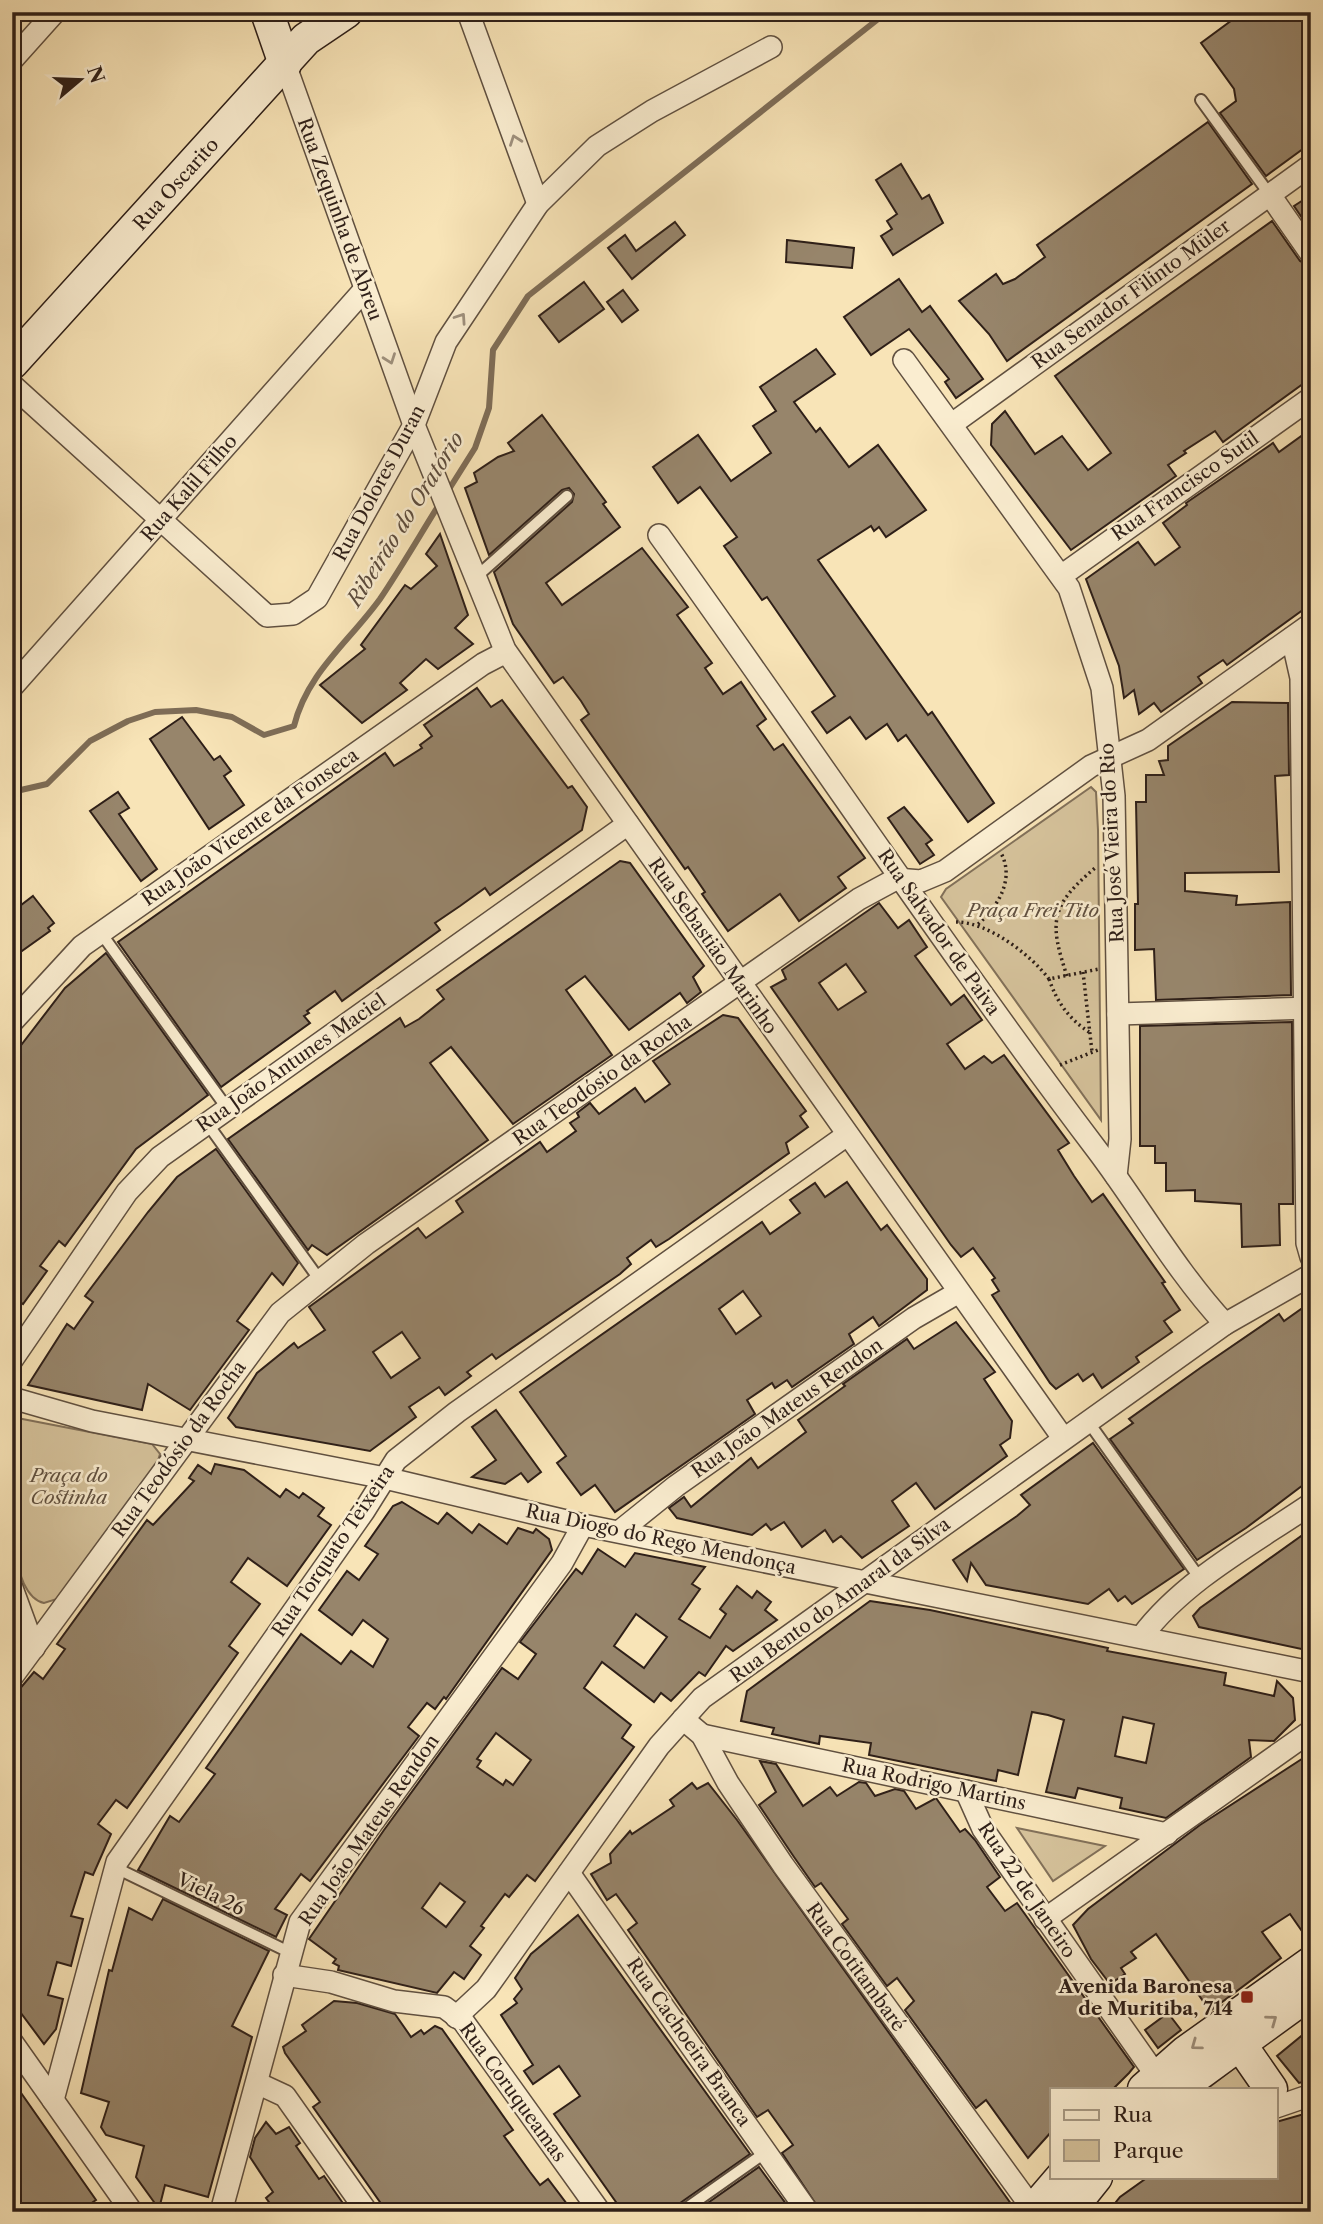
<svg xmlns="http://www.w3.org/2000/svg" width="1323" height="2224" font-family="'Libre Caslon Text',serif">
<rect width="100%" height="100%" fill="#f8e4b7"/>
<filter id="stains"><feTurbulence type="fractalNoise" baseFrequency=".00286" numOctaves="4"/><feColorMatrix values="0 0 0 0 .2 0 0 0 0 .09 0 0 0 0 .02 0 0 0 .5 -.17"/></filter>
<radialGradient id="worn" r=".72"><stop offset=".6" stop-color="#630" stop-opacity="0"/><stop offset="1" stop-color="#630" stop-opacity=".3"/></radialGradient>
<g fill="#d6c39c" stroke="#82715a" stroke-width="2">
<path d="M1091,787L1096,792L1098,830L1101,1120L941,897L946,889Z"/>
<path d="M12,1417L152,1444L160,1454L157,1464L57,1599L44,1603C0,1593 12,1453 12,1417Z"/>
<path d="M1017,1828L1105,1846L1053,1881Z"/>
<path d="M1238,2065L1252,2089H1207Z"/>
</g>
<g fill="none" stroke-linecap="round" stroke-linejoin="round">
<g stroke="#7e6d57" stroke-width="6">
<path d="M446,494L475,448L489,408L493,350L528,296L887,12"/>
<path d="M12,792L47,784L90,741L128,721L155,712L196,710L232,717L264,735L294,726C307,673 349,642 380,599C401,568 420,535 440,503"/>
</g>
</g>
<g fill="#97856b" stroke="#2e1f18" stroke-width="2" fill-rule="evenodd">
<path d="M1243,12H1311V143L1266,176L1220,113L1236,101L1234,89L1201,43Z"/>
<path d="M1208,122L1252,184L1007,361L989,334L959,301L996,274L1003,284L1015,279L1045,257L1037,245Z"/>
<path d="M901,164L922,199L929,195L943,223L893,255L881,236L892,229L887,221L897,214L876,180Z"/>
<path d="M1311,195V231L1294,206Z"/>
<path d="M1272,221L1300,261L1311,267V378L1223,442L1215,431L1184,451L1186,453L1168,465L1176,476L1071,550L991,445L992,424L1005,411L1035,454L1062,436L1088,470L1111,453L1055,376Z"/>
<path d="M675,222L685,235L632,279L608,248L625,235L636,251Z"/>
<path d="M787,240L854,248L852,268L786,262Z"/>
<path d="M899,279L922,312L930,306L983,379L956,398L945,382L949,379L909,329L871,355L844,317Z"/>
<path d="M584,282L604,309L559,342L539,316Z"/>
<path d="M623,290L638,310L622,322L607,302Z"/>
<path d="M816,349L835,374L794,402L816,432L820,428L849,467L878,445L926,510L886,537L879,527L874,531L871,526L818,560L928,715L932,712L994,803L968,822L906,735L898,741L887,724L866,739L850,717L827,733L812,712L835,696L767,597L762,600L724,546L737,537L700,487L678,503L653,467L698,435L731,481L771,453L753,426L776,411L760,387Z"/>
<path d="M542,415L606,502L603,504L620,527L546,583L562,605L642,548L688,607L677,615L712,663L705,668L723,694L741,682L766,719L757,726L774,750L783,744L865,858L838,877L846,888L799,921L780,894L728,931L702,894L705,892L688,867L685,869L581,720L589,714L581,701L563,677L554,683L513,624L494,572L572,502L574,494L569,488L562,490L489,555L465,488L477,482L474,473L498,457L514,451L508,443Z"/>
<path d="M1311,429V604L1227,665L1223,660L1198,677L1202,683L1161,712L1154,703L1139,714L1134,690L1124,698L1119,666L1086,579L1138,542L1155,565L1180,547L1163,523L1187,505L1186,503L1273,443L1279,452Z"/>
<path d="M440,534L468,615L455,628L473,644L438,669L426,659L400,683L407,690L362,723L320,685L365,649L361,645L405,585L411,589L437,566L426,554Z"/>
<path d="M477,688L491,707L502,700L568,788L572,786L587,807L582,830L490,895L485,888L460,906L435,923L440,930L342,1001L335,991L307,1011L309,1013L304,1016L310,1023L221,1087L118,942L385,753L394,766L422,748L420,745L432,736L424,725Z"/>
<path d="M1232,702L1288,703L1289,775L1275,776L1279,872L1185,873V891L1237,896L1236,905L1290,902L1291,995L1156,1000L1154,949L1135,950V904H1138L1136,802H1146V775H1164L1159,761L1168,760V746Z"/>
<path d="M182,717L214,760L220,756L231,771L224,776L244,805L209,829L150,739Z"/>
<path d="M118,792L129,808L119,814L157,869L141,881L90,811Z"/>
<path d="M904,807L932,840L926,844L934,855L920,864L888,818Z"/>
<path d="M620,861L630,863L704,966L693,977L701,992L687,1003L680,993L629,1030L585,976L566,990L612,1055L513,1124L451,1047L430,1063L488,1140L327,1255L312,1245L308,1250L228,1139L400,1018L405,1027L419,1019L444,999L437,990Z"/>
<path d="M33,896L54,923L48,928L50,931L12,958V912Z"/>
<path d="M879,903L898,928L909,920L927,947L915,956L951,1005L964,995L982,1020L947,1044L965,1069L984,1056L992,1063L1004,1055L1069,1143L1058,1150L1074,1176L1092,1202L1103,1194L1165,1282L1162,1283L1180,1310L1164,1321L1172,1332L1136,1357L1139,1362L1102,1388L1093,1374L1083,1381L1078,1374L1056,1389L1050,1383L992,1295L999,1291L992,1280L995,1278L973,1248L961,1257L951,1245L771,987L786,979L782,970ZM846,964L866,992L838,1010L819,983Z"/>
<path d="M106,953L208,1095L136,1149L65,1246L59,1241L40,1266L47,1271L23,1304L12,1296V1057L65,988Z"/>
<path d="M723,1015L738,1018L806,1111L800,1116L808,1127L786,1143L789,1153L669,1239L656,1247L651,1240L627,1258L631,1264L620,1274L496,1359L492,1354L467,1372L471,1376L445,1395L439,1387L409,1407L416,1417L370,1451L236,1427L228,1418L257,1373L294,1343L298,1348L325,1330L309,1307L418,1228L426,1238L463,1212L456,1201L540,1142L547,1152L576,1131L570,1123L579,1117L577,1113L590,1103L599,1114L635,1088L645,1102L670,1084L653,1061ZM402,1332L420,1358L391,1378L373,1352Z"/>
<path d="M1292,1022L1293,1204H1279L1280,1245L1242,1247L1241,1204L1195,1201V1190L1166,1191V1163H1155V1146H1140V1026Z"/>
<path d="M216,1149L298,1263L283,1285L272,1273L237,1321L249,1330L190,1410L148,1384L142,1410L28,1385L67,1324L74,1329L93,1302L85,1296L148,1212L177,1177Z"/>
<path d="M847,1182L881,1230L887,1225L927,1279V1290L879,1326L873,1317L849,1334L854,1344L792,1387L787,1380L775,1388L772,1383L747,1400L755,1414L615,1512L595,1485L581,1495L557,1463L566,1456L520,1392L762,1222L770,1234L800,1213L790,1200L815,1183L825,1197ZM743,1291L761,1316L736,1334L719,1309Z"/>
<path d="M1311,1302V1479L1246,1528L1197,1560L1110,1439L1133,1423L1129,1419L1203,1366L1279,1314L1284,1321Z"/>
<path d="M956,1322L995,1372L984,1379L1012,1421L1010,1438L1000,1445L1007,1456L935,1509L916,1483L892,1501L909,1526L862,1558L841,1536L833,1542L825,1530L802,1547L784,1522L771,1530L766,1524L752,1535L677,1518L669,1508L684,1497L691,1507L751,1458L758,1468L806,1432L798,1420L845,1386L843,1384L907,1339L914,1349Z"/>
<path d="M496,1410L541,1472L528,1482L521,1473L505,1484L472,1477L496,1460L472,1427Z"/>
<path d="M1093,1443L1184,1569L1132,1604L1125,1596L1118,1601L1109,1589L1088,1604L986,1585L971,1563L967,1581L953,1560L1017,1516L1030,1505L1021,1495Z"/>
<path d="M215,1464L244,1470L280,1497L286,1489L299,1498L303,1493L324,1508L318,1516L331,1525L287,1586L248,1558L231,1582L260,1604L229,1646L238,1653L127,1808L116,1800L98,1824L111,1834L93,1875L85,1872L71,1916L83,1919L71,1966L57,1962L48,1995L63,1999L56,2029L44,2044L12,2001V1698L34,1672L43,1679L65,1649L57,1644L147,1520L153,1525L194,1481L189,1478L198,1465L211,1474Z"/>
<path d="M402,1502L438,1524L447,1513L472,1533L479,1524L507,1544L518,1528L533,1533L536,1529L549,1539L552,1550L446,1699L444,1697L435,1709L427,1703L408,1727L419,1736L310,1881L301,1874L275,1909L287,1915L276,1937L138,1870L170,1816L179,1822L215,1774L206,1768L301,1634L341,1664L351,1651L373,1667L388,1639L363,1620L352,1635L319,1610L347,1571L359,1580L378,1554L365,1546L393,1506Z"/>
<path d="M1311,1529V1651L1199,1627L1193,1616L1200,1608Z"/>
<path d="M598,1549L625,1567L635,1553L705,1567L692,1584L700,1589L679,1619L710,1638L726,1614L720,1609L737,1586L752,1598L757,1591L771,1602L765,1610L777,1620L733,1651L726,1646L705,1676L699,1672L671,1701L661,1693L654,1702L602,1662L584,1688L631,1725L622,1738L634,1747L535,1881L527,1875L509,1897L505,1894L481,1926L484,1928L470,1946L481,1955L464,1979L454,1972L437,1993L338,1970L339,1966L333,1963L336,1959L309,1939L384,1830L502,1668L518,1679L536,1654L520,1642L576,1569L582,1574ZM636,1614L667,1637L644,1668L614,1646ZM496,1733L531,1760L513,1785L506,1780L503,1785L477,1767L481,1761L477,1759ZM440,1883L465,1902L446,1927L422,1908Z"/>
<path d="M870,1601L930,1610L1108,1648L1107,1651L1226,1673L1224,1685L1274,1696L1277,1681L1293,1698L1295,1720L1274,1741L1249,1740L1251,1757L1166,1818L1120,1808L1122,1798L1078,1788L1075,1798L1046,1792L1064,1720L1048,1715L1032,1712L1018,1775L998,1770L996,1781L869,1755L871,1743L820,1736L819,1744L772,1734L774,1728L741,1721L747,1691ZM1123,1717L1154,1724L1146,1763L1115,1756Z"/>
<path d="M1311,1753V1944L1290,1914L1262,1932L1281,1958L1210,2011L1156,1934L1131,1952L1136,1958L1121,1968L1125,1974L1110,1984L1091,1959L1073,1925L1088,1909L1200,1825Z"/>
<path d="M760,1761L776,1764L803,1806L830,1787L837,1796L859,1782L866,1783L875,1796L895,1789L904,1791L916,1809L936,1798L960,1832L965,1829L975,1840L1000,1877L987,1887L1005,1911L1017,1903L1134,2067L1129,2073L1113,2089H1052V2131L1028,2158L986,2100L976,2108L905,2010L914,2001L897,1978L887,1986L842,1924L848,1919L821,1883L815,1887L794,1857L759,1805L776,1792Z"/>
<path d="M692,1783L697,1789L708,1783L737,1820L1014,2208V2212H821L782,2153L793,2145L768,2110L757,2117L628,1930L637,1923L616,1894L607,1900L591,1874L611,1863L610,1854L630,1831L632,1834L674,1806L670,1800Z"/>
<path d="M163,1899L269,1951L232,2026L252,2037L208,2197L165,2185L159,2209L136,2177L144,2146L106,2135L101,2127L109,2102L81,2093L109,1970L112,1971L129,1908L152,1920Z"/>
<path d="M578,1915L750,2154L676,2206L673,2212H623L554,2114L580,2096L559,2066L533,2084L524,2071L533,2065L501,2015L517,2003L514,1999L522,1989L515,1978L531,1954Z"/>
<path d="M334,2001L357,2003L395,2014L411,2037L421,2030L424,2034L435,2026L442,2029L513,2130L504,2136L530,2172L540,2185L548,2179L573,2212H387L313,2107L320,2102L285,2053L283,2047L306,2031L302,2025Z"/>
<path d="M1168,2013L1181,2030L1158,2048L1145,2030Z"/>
<path d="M1311,2028V2080L1299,2083L1277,2056Z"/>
<path d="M12,2080L96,2200L78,2212H73L69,2205L60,2212H12Z"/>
<path d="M1311,2112V2212H1108L1120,2197L1148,2177H1276V2122Z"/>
<path d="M266,2122L276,2134L289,2127L300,2143L296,2146L319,2179L324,2176L349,2212H276L266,2198L273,2192L250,2157L255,2138Z"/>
<path d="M759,2167L792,2212H695Z"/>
</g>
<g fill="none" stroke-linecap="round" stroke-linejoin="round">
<defs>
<g id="lane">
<path d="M1201,100L1270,195"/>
<path d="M476,577L567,496"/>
<path d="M101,933L227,1108"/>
<path d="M207,1123L319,1279"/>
<path d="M1087,1420L1201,1580"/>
<path d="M116,1868L291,1953"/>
<path d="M681,2212L766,2152"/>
</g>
<g id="street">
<path d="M468,12L538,204"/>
<path d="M12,60L55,12"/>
<path d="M285,64L414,425L505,650L1063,1438"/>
<path d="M1270,195L1311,254"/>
<path d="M904,360L1069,588L1102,688L1114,796L1120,1139L1116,1176"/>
<path d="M12,385L267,616L293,614L317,598L414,425L446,342L538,204L597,146L652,111L771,47"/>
<path d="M952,424L1311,165"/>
<path d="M659,535C806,739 945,949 1097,1150C1140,1207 1176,1271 1225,1324"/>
<path d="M1061,576L1311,398"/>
<path d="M1292,638L1301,678L1307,1243L1311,1257"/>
<path d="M12,687L365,289"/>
<path d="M1118,1014L1311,1008"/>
<path d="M12,1022L82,946L483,664L506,652"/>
<path d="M12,1360L127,1192L160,1157L628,824"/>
<path d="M12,1398L92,1421L385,1478L583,1525L1311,1672"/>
<path d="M620,1531L676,1486L914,1318L959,1292"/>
<path d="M12,1588L34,1648"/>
<path d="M1142,1636C1184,1580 1254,1543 1311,1504"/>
<path d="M12,1677L280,1313L366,1244L859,899L896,879L921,881L945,871L1091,766L1148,740L1311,624"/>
<path d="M683,1719L702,1735L728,1783L783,1865L1035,2212"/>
<path d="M702,1735L1167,1834"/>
<path d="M966,1791L983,1829L1165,2088"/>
<path d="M569,1873L808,2212"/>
<path d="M1045,1919L1311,1731"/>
<path d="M284,1975L331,1982L394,2001L444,2007L463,2021L600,2212"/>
<path d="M456,2017L486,1989L659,1746L702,1698L1225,1324L1311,1275"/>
<path d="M12,2042L132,2212"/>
<path d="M257,2083L285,2096L367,2212"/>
<path d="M53,2100L117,1862L364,1511L396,1460L457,1412L847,1135"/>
<path d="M1276,2107L1311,2095"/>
<path d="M221,2212L300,1922L562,1563L583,1525"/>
</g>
<g id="secondary">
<path d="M267,12L285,64"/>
<path d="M12,363L306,39L346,12"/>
<path d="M1228,2027L1271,2089"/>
<path d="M1144,2089L1186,2052L1311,1963"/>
<path d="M1178,2089L1311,1992"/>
<path d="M1032,2212L1062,2177"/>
<path d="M1068,2212L1096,2177"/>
</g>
</defs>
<use href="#lane" stroke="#605040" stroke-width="14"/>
<use href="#street" stroke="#605040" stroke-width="24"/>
<use href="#secondary" stroke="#2e1f18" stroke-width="35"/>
<g stroke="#2e1f18" stroke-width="3.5" stroke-dasharray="2 3.5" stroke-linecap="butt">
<path d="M956,922C988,922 1030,954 1049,979L1099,969"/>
<path d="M978,924C998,907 1015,879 1001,853"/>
<path d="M1083,972L1092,1052"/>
<path d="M1067,976C1049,922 1050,906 1095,868"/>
<path d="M1049,979C1057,1002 1068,1018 1089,1032"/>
<path d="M1060,1065L1098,1050"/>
</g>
<use href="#lane" stroke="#faedd0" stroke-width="10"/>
<use href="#street" stroke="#faedd0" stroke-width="21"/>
<use href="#secondary" stroke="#faedd0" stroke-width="32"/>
</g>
<defs><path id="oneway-chevron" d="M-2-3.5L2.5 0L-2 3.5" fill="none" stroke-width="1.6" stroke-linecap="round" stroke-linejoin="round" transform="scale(1.75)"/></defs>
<g stroke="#9e907d">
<use href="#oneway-chevron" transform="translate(515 140) rotate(-110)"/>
<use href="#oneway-chevron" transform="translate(461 318) rotate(-56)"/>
<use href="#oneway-chevron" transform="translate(390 359) rotate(70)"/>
<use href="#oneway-chevron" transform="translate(1272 2020) rotate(-36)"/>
<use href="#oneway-chevron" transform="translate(1196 2045) rotate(144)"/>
</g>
<rect fill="#8f2418" stroke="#faedd0" stroke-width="2.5" x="1240" y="1990" width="14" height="14" rx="3.5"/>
<g text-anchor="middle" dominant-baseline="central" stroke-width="5" stroke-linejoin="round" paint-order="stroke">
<g font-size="19" fill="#2e1f18" stroke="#faedd0">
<text transform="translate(176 184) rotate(-48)">Rua Oscarito</text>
<text transform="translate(340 219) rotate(70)">Rua Zequinha de Abreu</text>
<text transform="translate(1131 294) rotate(-36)">Rua Senador Filinto Müler</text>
<text transform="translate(379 483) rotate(-62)">Rua Dolores Duran</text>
<text transform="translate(1185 486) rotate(-35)">Rua Francisco Sutil</text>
<text transform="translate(189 488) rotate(-49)">Rua Kalil Filho</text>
<text transform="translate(250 827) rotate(-35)">Rua João Vicente da Fonseca</text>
<text transform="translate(1112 843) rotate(-93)">Rua José Vieira do Rio</text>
<text transform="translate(939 932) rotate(55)">Rua Salvador de Paiva</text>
<text transform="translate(713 946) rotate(55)">Rua Sebastião Marinho</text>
<text transform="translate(291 1063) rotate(-35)">Rua João Antunes Maciel</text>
<text transform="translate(602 1080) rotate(-35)">Rua Teodósio da Rocha</text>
<text transform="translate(787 1408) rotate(-35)">Rua João Mateus Rendon</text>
<text transform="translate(179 1449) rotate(-54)">Rua Teodósio da Rocha</text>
<text transform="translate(661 1539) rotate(12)">Rua Diogo do Rego Mendonça</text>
<text transform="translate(333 1551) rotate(-56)">Rua Torquato Teixeira</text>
<text transform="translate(840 1600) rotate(-36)">Rua Bento do Amaral da Silva</text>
<text transform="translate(934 1784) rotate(12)">Rua Rodrigo Martins</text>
<text transform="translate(369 1830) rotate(-55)">Rua João Mateus Rendon</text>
<text transform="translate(1027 1890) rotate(56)">Rua 22 de Janeiro</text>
<text transform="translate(211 1894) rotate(26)">Viela 26</text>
<text transform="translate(856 1967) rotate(54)">Rua Cotitambaré</text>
<text transform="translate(689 2042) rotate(55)">Rua Cachoeira Branca</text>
<text transform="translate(513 2092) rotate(54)">Rua Coruqueamas</text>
</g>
<g font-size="19" font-style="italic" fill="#605040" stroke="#faedd0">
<text x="1033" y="910">Praça Frei Tito</text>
<text x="69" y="1475">Praça do<tspan x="69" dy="22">Costinha</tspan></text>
</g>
<g font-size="19" font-weight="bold" fill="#2e1f18" stroke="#faedd0" text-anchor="end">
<text x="1233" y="1986">Avenida Baronesa<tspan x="1233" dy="22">de Muritiba, 714</tspan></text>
</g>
<g font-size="21" font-style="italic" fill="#5d4c3d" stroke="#faedd0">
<text transform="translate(405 519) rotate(-58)">Ribeirão do Oratório</text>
</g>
</g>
<rect width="1323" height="2224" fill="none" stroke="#f8e4b7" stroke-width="42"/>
<rect x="14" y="14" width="1295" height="2196" fill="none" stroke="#2e1f18" stroke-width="3.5"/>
<rect x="21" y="21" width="1281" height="2182" fill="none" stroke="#2e1f18" stroke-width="2"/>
<rect x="1050" y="2088" width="228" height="91" fill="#faedd0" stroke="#a89b86" stroke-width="2"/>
<rect x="1064" y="2110" width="35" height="10" fill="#faedd0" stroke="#a89b86" stroke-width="2"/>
<text x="1113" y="2122" font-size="21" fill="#2e1f18">Rua</text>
<rect x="1064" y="2140" width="35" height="21" fill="#d6c39c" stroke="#a89b86" stroke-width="2"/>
<text x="1113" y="2158" font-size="21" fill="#2e1f18">Parque</text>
<g transform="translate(80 80) rotate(71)" stroke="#faedd0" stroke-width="5" paint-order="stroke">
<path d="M0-5L12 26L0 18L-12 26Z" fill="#2e1f18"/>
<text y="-10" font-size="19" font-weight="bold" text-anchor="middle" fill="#2e1f18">N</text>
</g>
<rect width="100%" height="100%" filter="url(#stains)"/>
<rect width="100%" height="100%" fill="url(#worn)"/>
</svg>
